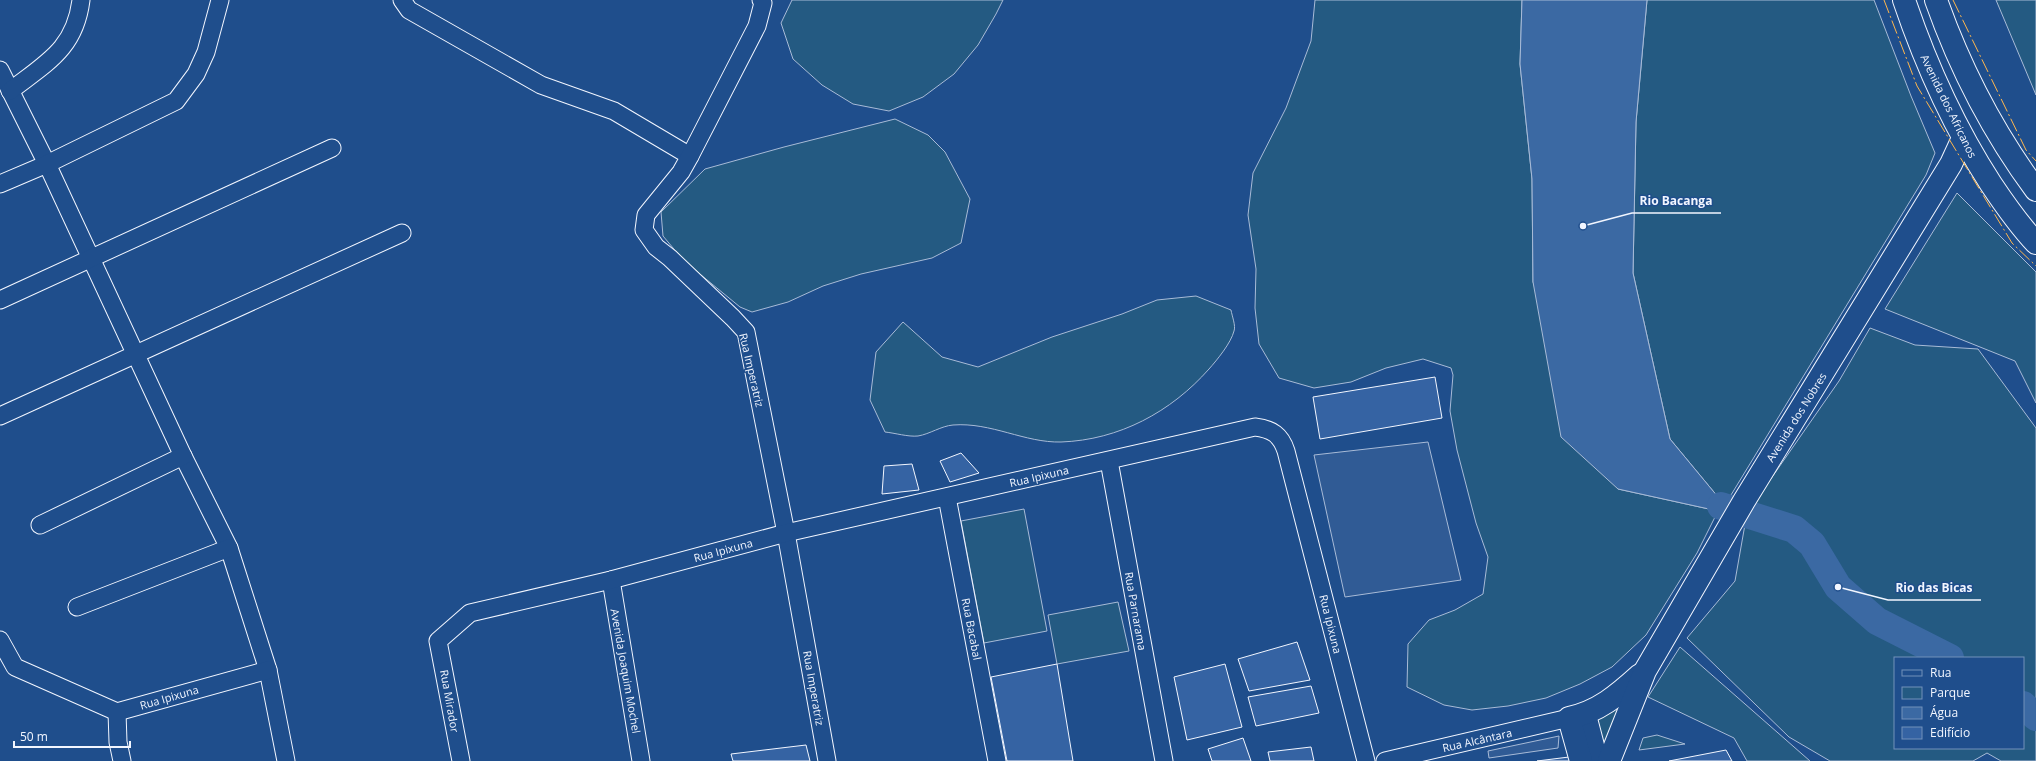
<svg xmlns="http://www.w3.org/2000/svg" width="2036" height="761" font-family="'Open Sans',sans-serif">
<rect width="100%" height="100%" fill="#1f4e8c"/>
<g fill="#245a82" stroke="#a8bbd7" fill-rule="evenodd">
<path d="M792,0H1003L996,14L978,45L954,74L923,97L889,111L853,104L822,85L793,59L781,23Z"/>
<path d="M1315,0H1522L1520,64L1532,179L1533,282L1618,489L1718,511L1697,553L1646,635L1612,667L1580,684L1546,698L1508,706L1472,710L1444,705L1407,687L1408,644L1429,620L1455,610L1483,594L1488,557L1476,523L1457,450L1450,411L1453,375L1451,368L1423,359L1386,368L1351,382L1314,388L1279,378L1259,344L1255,308L1256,269L1248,215L1253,173L1286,108L1311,41Z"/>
<path d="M1647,0H1874L1911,96L1935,153L1926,175L1731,495L1723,503L1670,439L1633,273L1636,122Z"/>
<path d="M1996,0H2036V95Z"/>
<path d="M895,119L928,135L945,152L970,199L961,243L932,258L861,274L823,286L788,302L752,312L740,307L684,261L663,236L661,212L705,169L784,147Z"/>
<path d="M1957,193L2036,272V403L2015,361L1885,309Z"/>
<path d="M1196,296L1231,310C1232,316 1236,326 1234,331C1231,343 1217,360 1209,369C1171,412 1119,440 1061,442C1025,443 991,422 953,425C941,426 930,434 918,436C908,437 895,433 885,432L870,400L876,352L903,322L942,357L978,367L1052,337L1122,314L1157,300Z"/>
<path d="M1870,328L1915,345L1978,349L2036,428V761H2001L1987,753L1973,761H1830L1789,737L1687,638L1735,581L1747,513L1839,381ZM1895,658H2023V748H1895Z"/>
<path d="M1024,509L1047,631L984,643L961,521Z"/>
<path d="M1118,602L1129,651L1057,664L1048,615Z"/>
<path d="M1680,647L1810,761H1747L1734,738L1648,697Z"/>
<path d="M1627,696L1608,761L1593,717Z"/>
<path d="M1657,735L1685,744L1639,750L1643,738Z"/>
</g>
<g fill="#305b95" stroke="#a8bbd7">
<path d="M1428,442L1461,580L1345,597L1314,455Z"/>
<path d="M1559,736L1558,748L1489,758L1488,751Z"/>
</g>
<path fill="#3b69a3" stroke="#a8bbd7" d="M1522,0H1647L1636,122L1633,273L1670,439L1723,503L1718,511L1618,489L1561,437L1533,282L1532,179L1520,64Z"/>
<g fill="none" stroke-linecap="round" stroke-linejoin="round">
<g stroke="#3b69a3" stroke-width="28">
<path d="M1721,506L1794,529L1812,544L1838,587L1877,621L1950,658"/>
<path d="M2023,705L2036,717"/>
</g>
</g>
<g fill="#3563a3" stroke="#f2f6ff">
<path d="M1435,377L1442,418L1320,439L1313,397Z"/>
<path d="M961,453L979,473L950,482L940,461Z"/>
<path d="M912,464L919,490L882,494L884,466Z"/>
<path d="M1297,642L1310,680L1249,691L1238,659Z"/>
<path d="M1057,664L1073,761H1007L991,677Z"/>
<path d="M1225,664L1242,727L1187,740L1174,677Z"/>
<path d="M1311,686L1319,713L1256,726L1248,697Z"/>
<path d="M1243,738L1251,761H1212L1208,749Z"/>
<path d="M806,745L810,761H733L731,754Z"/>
<path d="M1311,747L1314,761H1270L1268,752Z"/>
<path d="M1726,750L1732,761H1669Z"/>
<path d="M1569,757L1570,761H1537Z"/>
</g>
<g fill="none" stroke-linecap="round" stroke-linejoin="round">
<defs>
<g id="minor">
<path d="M402,0L409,10L541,85L614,111L690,156"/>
<path d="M761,0L763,3L757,26L690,156L681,172L646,215L644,230L656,247L670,258L733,318L746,332L786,533L827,761"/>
<path d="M0,70L47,164L183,456L229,548L268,670L286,761"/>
<path d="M10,91C46,63 75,49 81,0"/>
<path d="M0,184L47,164L176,101L196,74L206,52L220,0"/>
<path d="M0,300L332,148"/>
<path d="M0,416L402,233"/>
<path d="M1109,461L1164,761"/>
<path d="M947,497L997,761"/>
<path d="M40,525L183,456"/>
<path d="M611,580L641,761"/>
<path d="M77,607L229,548"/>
<path d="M0,640L15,667L117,712"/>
<path d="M117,712L268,670"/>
<path d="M117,712L118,742L122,761"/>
<path d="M461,761L438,641L470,613L611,580L786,533L1255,427C1272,429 1281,435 1286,451L1366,761"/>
<path d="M1385,761L1569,718"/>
</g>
<g id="major">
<path d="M1904,0C1926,65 1954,127 1991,184C2005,205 2019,225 2036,243"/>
<path d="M1936,0C1960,68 1993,132 2036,190"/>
<path d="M1585,715L1597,761"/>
<path d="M1581,761L1569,718C1598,712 1618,695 1640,675"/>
<path d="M1609,761L1645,671L1744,501L1951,164L1963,138"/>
</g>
</defs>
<use href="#minor" stroke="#f2f6ff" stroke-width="19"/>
<use href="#major" stroke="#f2f6ff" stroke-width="24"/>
<use href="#minor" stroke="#1f4e8c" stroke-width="17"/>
<use href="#major" stroke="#1f4e8c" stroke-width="22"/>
<g stroke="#ffb74d" stroke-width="1" stroke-dasharray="14 3 2 3" stroke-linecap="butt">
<path d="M1884,0L1917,86L2012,243L2036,266"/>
<path d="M1953,0L2026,150L2036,161"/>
</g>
</g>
<g text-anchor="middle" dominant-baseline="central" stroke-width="3" stroke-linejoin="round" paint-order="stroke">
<g font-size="11" fill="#f2f6ff" stroke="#1f4e8c">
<text transform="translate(1949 106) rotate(64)">Avenida dos Africanos</text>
<text transform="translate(752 370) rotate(77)">Rua Imperatriz</text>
<text transform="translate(1796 417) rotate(-58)">Avenida dos Nobres</text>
<text transform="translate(1039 476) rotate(-13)">Rua Ipixuna</text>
<text transform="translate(723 550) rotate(-15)">Rua Ipixuna</text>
<text transform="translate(1136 611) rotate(80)">Rua Parnarama</text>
<text transform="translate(1331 624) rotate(76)">Rua Ipixuna</text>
<text transform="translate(972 629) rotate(79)">Rua Bacabal</text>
<text transform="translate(626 671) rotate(80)">Avenida Joaquim Mochel</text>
<text transform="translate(814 688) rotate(80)">Rua Imperatriz</text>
<text transform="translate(169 697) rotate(-16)">Rua Ipixuna</text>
<text transform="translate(450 701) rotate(80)">Rua Mirador</text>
<text transform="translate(1477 740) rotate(-13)">Rua Alcântara</text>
</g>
</g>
<path fill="none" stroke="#f2f6ff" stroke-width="1.5" d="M1583 226L1632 213H1721M1838 587L1888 600H1981"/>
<g fill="#f2f6ff" stroke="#1f4e8c" stroke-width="1.5">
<circle cx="1583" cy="226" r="4"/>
<circle cx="1838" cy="587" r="4"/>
</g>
<g font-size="12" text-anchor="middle" font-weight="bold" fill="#f2f6ff" stroke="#1f4e8c" stroke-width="3" stroke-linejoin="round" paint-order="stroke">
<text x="1676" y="205">Rio Bacanga</text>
<text x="1934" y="592">Rio das Bicas</text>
</g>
<rect x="1894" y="657" width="130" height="92" fill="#1f4e8c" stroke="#7391ba"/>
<rect x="1902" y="670" width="20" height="6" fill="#1f4e8c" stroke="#7391ba"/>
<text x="1930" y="677" font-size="12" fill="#f2f6ff">Rua</text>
<rect x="1902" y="687" width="20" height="12" fill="#245a82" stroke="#7391ba"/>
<text x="1930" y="697" font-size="12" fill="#f2f6ff">Parque</text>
<rect x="1902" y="707" width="20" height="12" fill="#3b69a3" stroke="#7391ba"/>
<text x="1930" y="717" font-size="12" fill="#f2f6ff">Água</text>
<rect x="1902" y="727" width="20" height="12" fill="#3563a3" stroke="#7391ba"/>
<text x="1930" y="737" font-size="12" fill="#f2f6ff">Edifício</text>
<path d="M14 741v6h116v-6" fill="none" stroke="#f2f6ff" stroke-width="2"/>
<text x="20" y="741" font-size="12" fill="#f2f6ff" stroke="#1f4e8c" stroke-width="3" paint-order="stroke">50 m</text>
</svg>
